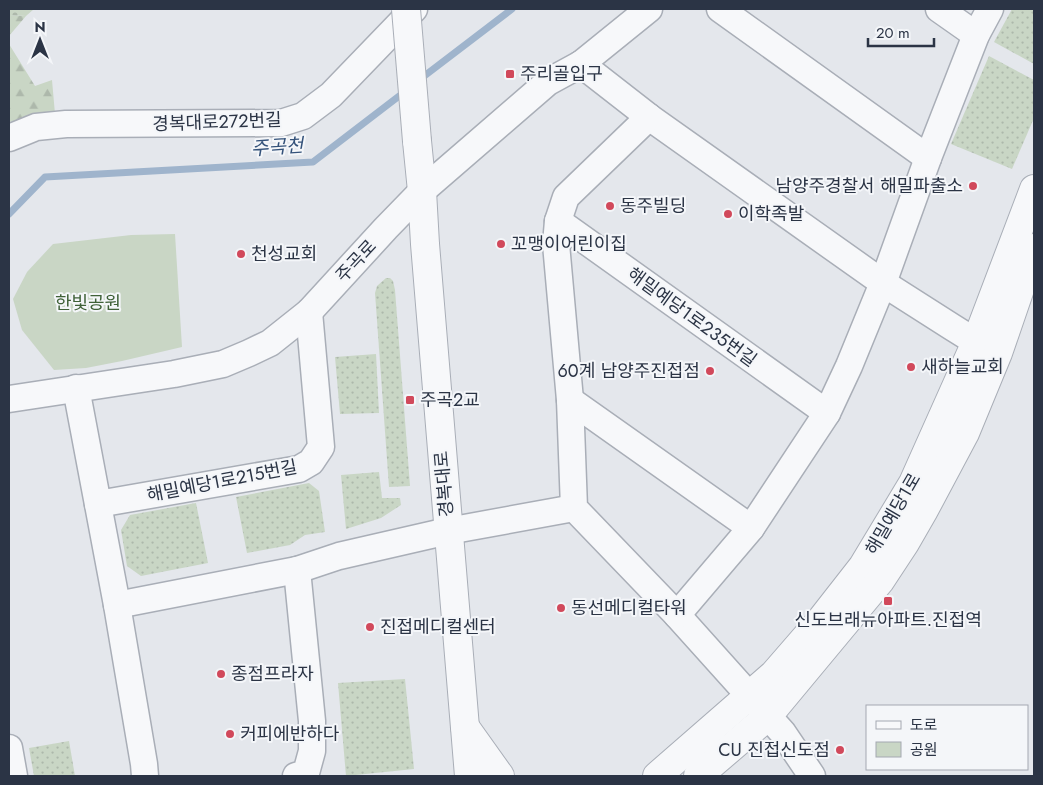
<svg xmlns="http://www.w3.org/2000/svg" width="1043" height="785" font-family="Jost,'Noto Sans KR',sans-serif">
<defs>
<pattern id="grass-dots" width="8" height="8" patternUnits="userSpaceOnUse" patternTransform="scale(1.25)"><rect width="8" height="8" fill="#c9d6c5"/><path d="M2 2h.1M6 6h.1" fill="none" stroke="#adb8ab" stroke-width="1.8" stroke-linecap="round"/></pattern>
<pattern id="forest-firs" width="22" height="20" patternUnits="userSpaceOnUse" patternTransform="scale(1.25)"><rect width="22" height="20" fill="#c9d6c5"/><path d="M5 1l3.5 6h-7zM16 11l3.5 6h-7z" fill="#adb8ab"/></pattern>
<pattern id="cemetery-stones" width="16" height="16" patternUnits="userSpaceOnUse" patternTransform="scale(1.25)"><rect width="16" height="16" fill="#c9d6c5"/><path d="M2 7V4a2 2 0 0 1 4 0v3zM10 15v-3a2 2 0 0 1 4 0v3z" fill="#adb8ab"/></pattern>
</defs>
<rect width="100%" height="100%" fill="#e4e7ec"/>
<g fill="url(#grass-dots)">
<path d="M1012,9H1034V64L994,42Z"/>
<path d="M989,56L1034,80V118L1012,169L951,144Z"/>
<path d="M386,278H390L393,281L395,290L410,486L389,487L375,293L377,286Z"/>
<path d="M376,354L379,413L340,414L335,357Z"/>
<path d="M379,472L382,498H400L401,505L381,518L346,529L341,475Z"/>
<path d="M309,483L319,491L325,532L305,535L290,545L247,553L236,497Z"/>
<path d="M196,503L208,563L141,576L127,566L121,530L130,515Z"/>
<path d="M405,679L414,769L346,776L338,683Z"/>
<path d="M69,741L75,776H34L29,748Z"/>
</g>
<g fill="url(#forest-firs)">
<path d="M9,12L10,15L26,16L9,36Z"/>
<path d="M9,44L35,86L52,80L55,114L9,122Z"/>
</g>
<path fill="url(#cemetery-stones)" d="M9,9H34L26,16L10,15Z"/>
<path fill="#c9d6c5" d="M175,234L182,347L122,361L86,368L54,370L22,330L13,299L27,272L53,244L131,235Z"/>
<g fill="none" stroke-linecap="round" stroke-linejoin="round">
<g stroke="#9fb4cc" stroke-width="7">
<path d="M419,80L512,9"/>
<path d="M9,214L45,177L313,162L407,90"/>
</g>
<defs>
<g id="minor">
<path d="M720,9L928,158"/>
<path d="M939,9L976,35"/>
<path d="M581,64L649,117L883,283L952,327L976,342L995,351"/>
<path d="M649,117L566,197L558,221L556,244L570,400L574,508L677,615L783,733L812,776"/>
<path d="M9,138L36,127L66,124L281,123L303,116L331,95L414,9"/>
<path d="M558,221L827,413"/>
<path d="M76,388L117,605L144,764L145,776"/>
<path d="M9,399L174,374L223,364L249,353L270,343L309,312L386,228L422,191L548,82L581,64L649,9"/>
<path d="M570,400L751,528"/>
<path d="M98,504L299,469L311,462L321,447L309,312"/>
<path d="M117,605L297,570L339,556L448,531L574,508"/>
<path d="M677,615L751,528L827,413L849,366L883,283L928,158L976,35L990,9"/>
<path d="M9,748L14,776"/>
<path d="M296,776L306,773L312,751V721L297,570"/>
</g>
<g id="tertiary">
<path d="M417,141L422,191L425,244L469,776"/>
<path d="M465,727L500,776"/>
<path d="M657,776L774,674L820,621L863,566L913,483L976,342L1034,189"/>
<path d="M698,776L767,717L880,581L905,543L924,510L965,433L998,353L1034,248"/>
</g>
</defs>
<use href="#minor" stroke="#a9aeb7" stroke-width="29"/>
<use href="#tertiary" stroke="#a9aeb7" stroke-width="30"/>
<use href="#minor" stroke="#f7f8fa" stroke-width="26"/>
<use href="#tertiary" stroke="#f7f8fa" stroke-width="28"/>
<defs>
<path id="tertiary-bridge" d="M406,9L417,141"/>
</defs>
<use href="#tertiary-bridge" stroke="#a9aeb7" stroke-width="30" stroke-linecap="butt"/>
<use href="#tertiary-bridge" stroke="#f7f8fa" stroke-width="28"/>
</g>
<g fill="#d1495b" stroke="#f4f6f9" stroke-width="2">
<rect x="505" y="69" width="10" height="10" rx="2.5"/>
<circle cx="973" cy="186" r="5"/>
<circle cx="610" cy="206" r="5"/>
<circle cx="728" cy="214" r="5"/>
<circle cx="501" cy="244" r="5"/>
<circle cx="241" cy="254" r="5"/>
<circle cx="911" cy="367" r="5"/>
<circle cx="710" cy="371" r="5"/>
<rect x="405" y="395" width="10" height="10" rx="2.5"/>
<rect x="883" y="596" width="10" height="10" rx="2.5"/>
<circle cx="561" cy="608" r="5"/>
<circle cx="370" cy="627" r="5"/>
<circle cx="221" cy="674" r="5"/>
<circle cx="230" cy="734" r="5"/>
<circle cx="840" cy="750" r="5"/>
</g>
<g text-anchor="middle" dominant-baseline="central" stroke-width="4" stroke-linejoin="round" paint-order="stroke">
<g font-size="18" fill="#2b3445" stroke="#f4f6f9" text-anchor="start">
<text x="520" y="74">주리골입구</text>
<text x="963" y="186" text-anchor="end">남양주경찰서 해밀파출소</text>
<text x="620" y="206">동주빌딩</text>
<text x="738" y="214">이학족발</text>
<text x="511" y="244">꼬맹이어린이집</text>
<text x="251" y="254">천성교회</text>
<text x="921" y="367">새하늘교회</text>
<text x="700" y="371" text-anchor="end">60계 남양주진접점</text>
<text x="420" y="400">주곡2교</text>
<text x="571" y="608">동선메디컬타워</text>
<text x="888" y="620" text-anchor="middle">신도브래뉴아파트.진접역</text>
<text x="380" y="627">진접메디컬센터</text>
<text x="231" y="674">종점프라자</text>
<text x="240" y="734">커피에반하다</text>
<text x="830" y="750" text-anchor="end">CU 진접신도점</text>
</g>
<g font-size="18" fill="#2b3445" stroke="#f4f6f9">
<text transform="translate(217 122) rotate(-2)">경복대로272번길</text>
<text transform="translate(356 261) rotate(-47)">주곡로</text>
<text transform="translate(692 317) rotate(36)">해밀예당1로235번길</text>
<text transform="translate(222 481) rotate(-11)">해밀예당1로215번길</text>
<text transform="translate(444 484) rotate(-95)">경복대로</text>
<text transform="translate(893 514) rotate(-60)">해밀예당1로</text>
</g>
<g font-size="18" fill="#3f6138" stroke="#f4f6f9">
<text x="88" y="303">한빛공원</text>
</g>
<g font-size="19" font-style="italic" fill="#34527a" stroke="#f4f6f9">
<text transform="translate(277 147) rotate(-4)">주곡천</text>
</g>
</g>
<rect width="1043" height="785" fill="none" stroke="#2b3445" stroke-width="20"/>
<rect x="866" y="705" width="162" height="65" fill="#f4f6f9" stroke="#a4a8b1"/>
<rect x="876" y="721" width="25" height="8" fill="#f7f8fa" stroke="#a4a8b1"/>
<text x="910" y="730" font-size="15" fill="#2b3445">도로</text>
<rect x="876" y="742" width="25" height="15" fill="#c9d6c5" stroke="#a4a8b1"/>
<text x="910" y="755" font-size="15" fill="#2b3445">공원</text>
<g transform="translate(40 40)" stroke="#f4f6f9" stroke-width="4" paint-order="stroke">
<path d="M0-4L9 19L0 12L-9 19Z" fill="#2b3445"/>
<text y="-8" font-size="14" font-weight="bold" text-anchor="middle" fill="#2b3445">N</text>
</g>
<path d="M868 38v8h66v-8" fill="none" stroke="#2b3445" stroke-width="2.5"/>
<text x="876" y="38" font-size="15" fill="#2b3445" stroke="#f4f6f9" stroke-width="4" paint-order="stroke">20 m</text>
</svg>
